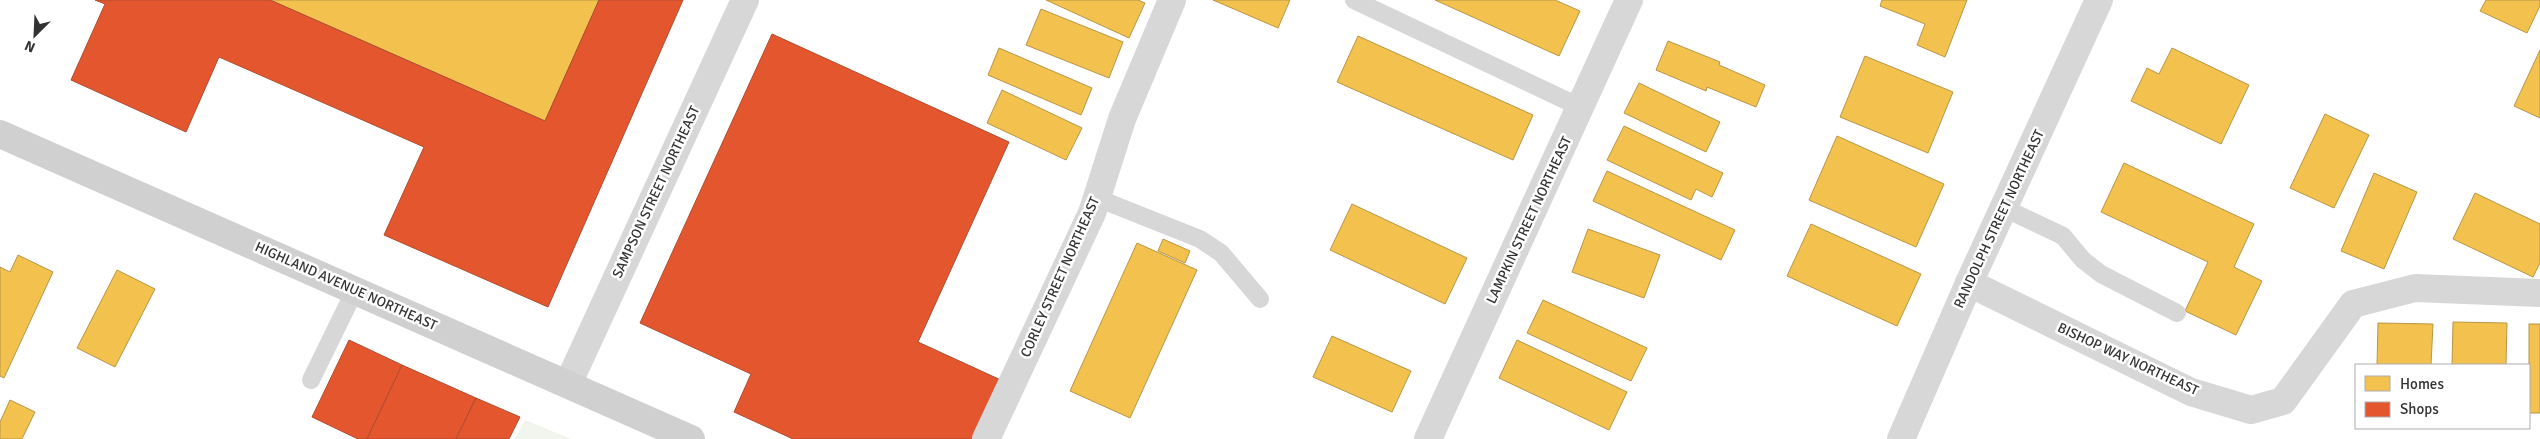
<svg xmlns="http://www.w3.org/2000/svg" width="2540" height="439" font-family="Signika,sans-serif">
<rect width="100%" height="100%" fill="#fff"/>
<path fill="#f1f5ed" d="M525,420L571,439H515Z"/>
<g fill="#f2c14e" stroke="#b99646">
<path d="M270,0H599L545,121Z"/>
<path d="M1046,0H1138L1145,3L1129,38Z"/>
<path d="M1213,0H1290L1278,28Z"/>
<path d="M1435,0H1555L1580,11L1559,56Z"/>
<path d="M1882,0H1967L1945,57L1917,45L1925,24L1880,6Z"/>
<path d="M2486,0H2540V6L2527,33L2480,11Z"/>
<path d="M1041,9L1123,42L1109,78L1026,45Z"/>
<path d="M1358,36L1533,115L1513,160L1337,82Z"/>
<path d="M1668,41L1720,62L1719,65L1765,85L1756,107L1707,87L1706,91L1656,70Z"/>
<path d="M999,48L1092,88L1081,115L988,75Z"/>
<path d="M2172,48L2249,85L2221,144L2131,101L2147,68L2159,74Z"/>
<path d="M2540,50V118L2514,106Z"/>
<path d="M1865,56L1953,92L1928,153L1840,117Z"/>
<path d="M1639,83L1720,122L1706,152L1624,113Z"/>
<path d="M1002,90L1082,128L1066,160L987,123Z"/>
<path d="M2325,114L2369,135L2334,208L2290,188Z"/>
<path d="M1624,126L1723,173L1712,197L1696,189L1691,200L1607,160Z"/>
<path d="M1837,136L1944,184L1916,247L1809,200Z"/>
<path d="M2124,163L2254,224L2234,267L2262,281L2236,335L2185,311L2208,262L2101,212Z"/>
<path d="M1607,171L1735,230L1721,260L1593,201Z"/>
<path d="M2374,173L2417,192L2384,269L2341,251Z"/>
<path d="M2475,193L2540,224V263L2533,277L2453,239Z"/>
<path d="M1352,204L1467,258L1445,304L1330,250Z"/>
<path d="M1811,224L1921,274L1897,326L1787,276Z"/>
<path d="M1588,229L1660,255L1644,298L1572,272Z"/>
<path d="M1163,239L1190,251L1185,263L1158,251Z"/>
<path d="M1137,243L1197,270L1130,418L1070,391Z"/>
<path d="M18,255L53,272L4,378L0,376V267L10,272Z"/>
<path d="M117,270L155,289L115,367L77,348Z"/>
<path d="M1543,300L1647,348L1631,381L1527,333Z"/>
<path d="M2453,322L2507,323L2506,365H2452Z"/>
<path d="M2378,323L2433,324L2431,365H2377Z"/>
<rect x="2529" y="324" width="11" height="89"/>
<path d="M1332,336L1411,371L1392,412L1313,377Z"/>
<path d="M1517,340L1627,392L1609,430L1499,378Z"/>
<path d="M10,400L35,412L22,439H0V422Z"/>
</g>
<g fill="#e4572e" stroke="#af4c30">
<path d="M95,0H270L545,121L599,0H683L548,307L384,235L424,147L219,57L186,132L71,80L105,4Z"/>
<path d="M772,34L1009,142L918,342L1003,381L976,439H793L734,412L751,374L640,323Z"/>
<path d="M349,340L402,365L367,439H358L312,417Z"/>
<path d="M402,365L476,398L456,439H367Z"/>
<path d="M476,398L520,417L509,439H456Z"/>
</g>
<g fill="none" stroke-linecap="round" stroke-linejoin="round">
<g stroke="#d7d7d7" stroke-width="18">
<path d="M1354,0L1580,107"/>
<path d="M1097,198L1200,239L1221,253L1260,299"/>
<path d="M2004,208L2063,236L2083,260L2101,274L2177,313"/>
<path d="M311,380L355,290"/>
</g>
<g stroke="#d7d7d7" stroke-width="28">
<path d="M1969,283L2191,392L2251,410L2283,401L2353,304L2415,288L2540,293"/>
<path d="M986,439L1092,213L1122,119L1172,0"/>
<path d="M1428,439L1629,0"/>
</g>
<g stroke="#d7d7d7" stroke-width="28">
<path d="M568,384L745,0"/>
<path d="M1901,439L1969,283L2099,0"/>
</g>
<path stroke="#d0d0d0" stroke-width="28" d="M0,134L691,439"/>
</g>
<g text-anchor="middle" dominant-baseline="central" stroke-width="5" stroke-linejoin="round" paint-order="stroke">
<g font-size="14" fill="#333" stroke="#fff">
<text transform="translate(656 192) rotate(-65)">SAMPSON STREET NORTHEAST</text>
<text transform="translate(1999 219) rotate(-65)">RANDOLPH STREET NORTHEAST</text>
<text transform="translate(1529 220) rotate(-65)">LAMPKIN STREET NORTHEAST</text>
<text transform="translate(1060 277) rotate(-66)">CORLEY STREET NORTHEAST</text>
<text transform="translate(346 286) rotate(24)">HIGHLAND AVENUE NORTHEAST</text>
<text transform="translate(2128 359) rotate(25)">BISHOP WAY NORTHEAST</text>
</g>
</g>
<rect x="2355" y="364" width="175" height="65" fill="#ffffff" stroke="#adadad"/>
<rect x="2365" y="376" width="25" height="15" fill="#f2c14e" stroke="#adadad"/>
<text x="2400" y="389" font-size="15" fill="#333333">Homes</text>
<rect x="2365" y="402" width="25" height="15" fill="#e4572e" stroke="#adadad"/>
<text x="2400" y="414" font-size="15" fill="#333333">Shops</text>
<g transform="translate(35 35) rotate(204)" stroke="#ffffff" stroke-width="4" paint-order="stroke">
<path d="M0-4L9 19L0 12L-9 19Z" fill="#333333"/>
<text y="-8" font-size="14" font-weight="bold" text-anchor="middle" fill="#333333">N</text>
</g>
</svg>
